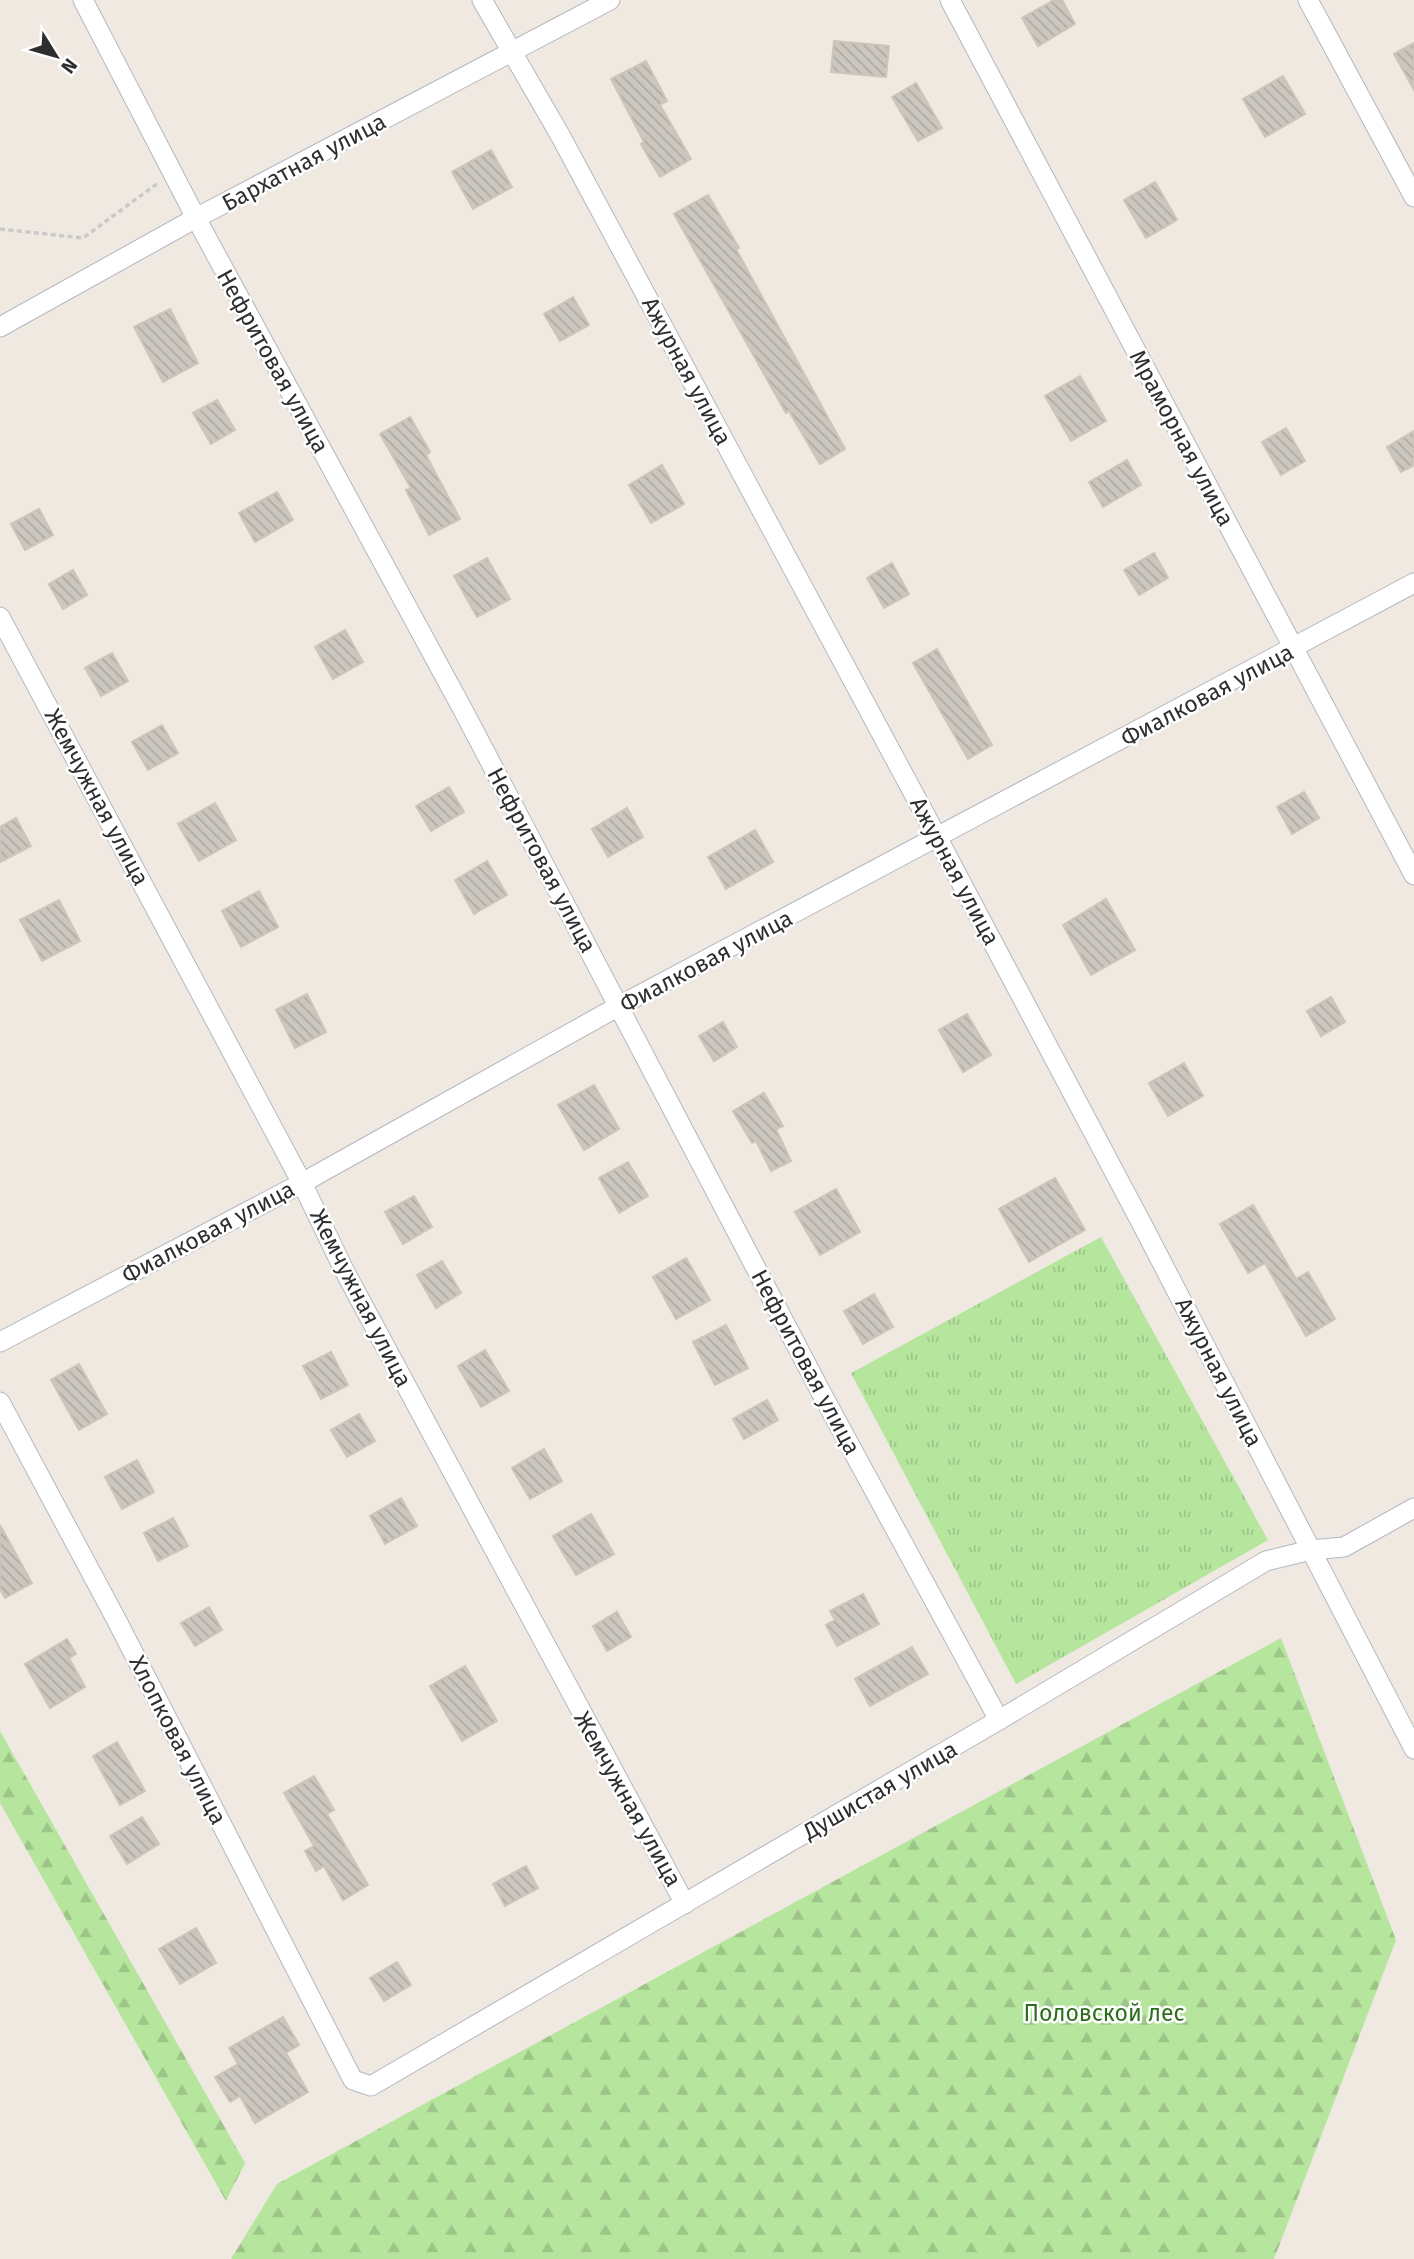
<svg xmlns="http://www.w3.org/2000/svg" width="1414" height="2259" font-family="'Fira Sans',sans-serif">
<defs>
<pattern id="grass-tufts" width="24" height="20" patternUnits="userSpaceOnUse" patternTransform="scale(1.75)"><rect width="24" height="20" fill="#b6e59e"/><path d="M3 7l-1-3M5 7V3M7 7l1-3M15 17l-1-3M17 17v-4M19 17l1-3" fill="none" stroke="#9dc588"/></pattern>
<pattern id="forest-firs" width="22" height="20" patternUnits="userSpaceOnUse" patternTransform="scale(1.75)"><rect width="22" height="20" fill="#b6e59e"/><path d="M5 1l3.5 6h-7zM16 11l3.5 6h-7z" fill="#9dc588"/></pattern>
<pattern id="building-back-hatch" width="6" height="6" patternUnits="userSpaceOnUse" patternTransform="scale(1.75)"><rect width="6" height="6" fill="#cbc7bf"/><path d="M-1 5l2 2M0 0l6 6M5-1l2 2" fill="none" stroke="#afaba4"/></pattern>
</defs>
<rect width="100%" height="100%" fill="#efe9e1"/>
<path fill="url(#grass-tufts)" d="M1101,1237L1268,1540L1016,1684L851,1373Z"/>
<g fill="url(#forest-firs)">
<path d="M1281,1638L1396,1940L1274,2259H231L277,2184Z"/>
<path d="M0,1731L245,2163L226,2201L0,1803Z"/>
</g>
<g fill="url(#building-back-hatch)" stroke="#cbc5ba" stroke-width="2">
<path d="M1054,0H1062L1075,24L1038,46L1022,18Z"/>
<path d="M834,41L889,46L886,77L831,72Z"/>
<path d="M1414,43V90L1394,54Z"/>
<path d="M646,61L667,101L660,105L691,159L660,177L641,144L644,142L611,79Z"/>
<path d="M1283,76L1305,114L1265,137L1243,99Z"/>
<path d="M916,83L942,128L918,141L892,97Z"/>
<path d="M491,150L512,187L473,209L452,172Z"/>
<path d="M1155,182L1177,220L1146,238L1124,200Z"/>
<path d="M708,195L739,248L736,249L845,449L820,464L789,411L786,413L674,214Z"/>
<path d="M573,297L589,325L560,341L544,314Z"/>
<path d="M170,309L198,363L163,382L134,327Z"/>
<path d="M1080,376L1106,421L1071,441L1045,396Z"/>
<path d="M217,400L235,430L211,444L193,413Z"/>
<path d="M410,417L430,452L426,455L460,519L429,535L406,490L411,488L380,434Z"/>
<path d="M1286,428L1305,461L1281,475L1262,442Z"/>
<path d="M1414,431V465L1401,472L1387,447Z"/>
<path d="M1127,460L1141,485L1103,507L1089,482Z"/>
<path d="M662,465L684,504L651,523L629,485Z"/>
<path d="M277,492L293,520L255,542L239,513Z"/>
<path d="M39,509L53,535L25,550L11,524Z"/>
<path d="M1154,553L1168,578L1139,595L1124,570Z"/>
<path d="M487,558L510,599L477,617L454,576Z"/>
<path d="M892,563L909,594L884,608L867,578Z"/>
<path d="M73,570L87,595L63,609L49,584Z"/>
<path d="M345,630L363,662L333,679L315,647Z"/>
<path d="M937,649L992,745L968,759L913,663Z"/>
<path d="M112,653L128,681L101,696L85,668Z"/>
<path d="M162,725L178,753L148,770L132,742Z"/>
<path d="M449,787L464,812L431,831L416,806Z"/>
<path d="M1304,792L1319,818L1292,834L1277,807Z"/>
<path d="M215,803L236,840L199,861L178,824Z"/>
<path d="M627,808L643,837L608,857L592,829Z"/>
<path d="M16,818L31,846L0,862V827Z"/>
<path d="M755,830L773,862L726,889L708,857Z"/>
<path d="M487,861L507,895L474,914L455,880Z"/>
<path d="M259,891L278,927L241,947L222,911Z"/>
<path d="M1106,899L1135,950L1091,975L1063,925Z"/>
<path d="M59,900L80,941L42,961L20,920Z"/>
<path d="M307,994L326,1032L295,1048L276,1010Z"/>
<path d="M1331,997L1345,1022L1321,1036L1307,1011Z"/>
<path d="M967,1014L991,1055L963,1072L939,1030Z"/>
<path d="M723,1022L737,1047L714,1061L699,1036Z"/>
<path d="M1184,1063L1203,1096L1168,1116L1149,1083Z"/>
<path d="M594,1085L619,1129L584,1150L558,1105Z"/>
<path d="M764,1093L783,1126L776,1129L791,1161L771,1171L756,1141L752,1143L733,1111Z"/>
<path d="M628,1162L648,1196L619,1213L599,1178Z"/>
<path d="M1055,1178L1085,1230L1029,1262L999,1209Z"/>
<path d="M836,1189L860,1232L820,1255L795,1212Z"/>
<path d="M414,1196L432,1227L403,1244L385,1212Z"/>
<path d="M1253,1205L1296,1279L1308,1272L1335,1319L1306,1336L1265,1263L1248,1273L1220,1224Z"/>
<path d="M686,1258L710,1300L676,1319L653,1277Z"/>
<path d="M442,1261L461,1293L436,1308L417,1275Z"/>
<path d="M874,1294L893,1327L863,1344L844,1311Z"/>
<path d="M726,1325L748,1368L715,1385L693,1342Z"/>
<path d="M485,1350L509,1391L481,1407L458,1366Z"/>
<path d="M331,1352L348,1385L321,1399L303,1366Z"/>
<path d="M79,1364L107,1414L79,1430L51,1380Z"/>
<path d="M767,1400L778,1420L744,1439L733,1419Z"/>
<path d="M359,1414L375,1441L347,1457L331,1430Z"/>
<path d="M544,1449L562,1481L530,1499L512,1468Z"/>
<path d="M137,1460L154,1492L122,1509L105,1477Z"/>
<path d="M401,1498L417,1526L385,1544L370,1516Z"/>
<path d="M591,1514L614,1554L576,1575L553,1536Z"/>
<path d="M173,1518L188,1546L158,1561L144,1533Z"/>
<path d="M0,1525L32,1583L5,1598L0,1589Z"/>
<path d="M863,1594L879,1624L837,1646L826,1625L835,1620L830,1611Z"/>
<path d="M209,1607L222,1630L195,1646L181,1623Z"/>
<path d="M617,1612L631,1637L607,1651L593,1626Z"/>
<path d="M67,1639L76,1654L69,1658L85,1687L50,1708L25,1664Z"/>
<path d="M912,1647L928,1674L870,1706L855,1679Z"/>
<path d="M465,1666L497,1721L462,1741L430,1686Z"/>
<path d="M117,1742L145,1791L120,1805L93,1756Z"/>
<path d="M314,1776L334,1810L327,1814L368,1885L343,1900L324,1866L316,1871L305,1851L314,1846L284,1793Z"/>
<path d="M142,1817L159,1844L127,1864L110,1836Z"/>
<path d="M526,1866L538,1888L505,1906L493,1884Z"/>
<path d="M196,1928L216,1963L180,1984L159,1949Z"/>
<path d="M397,1962L411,1985L384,2001L370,1978Z"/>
<path d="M283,2017L299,2045L286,2053L308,2092L255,2123L240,2096L230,2102L215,2077L238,2064L229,2048Z"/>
</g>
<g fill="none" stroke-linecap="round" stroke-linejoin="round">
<defs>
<g id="street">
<path d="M83,0L196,218L463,710L823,1396L999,1720"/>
<path d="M482,0L560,135L937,837L1144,1228L1414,1749"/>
<path d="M950,0L1414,875"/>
<path d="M1308,0L1414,197"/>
<path d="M0,327L196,218L610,0"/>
<path d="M0,617L302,1183L344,1270L685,1904"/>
<path d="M0,1342L302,1183L619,1006L1414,583"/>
<path d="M0,1402L116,1619L353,2080L371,2086L999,1720L1266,1561L1311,1550L1344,1547L1414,1508"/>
</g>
</defs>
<use href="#street" stroke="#b4b7c1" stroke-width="21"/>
<path stroke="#c9c9c9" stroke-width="3.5" stroke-dasharray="5 3.5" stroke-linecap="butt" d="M0,229L83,238L158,183"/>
<use href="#street" stroke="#fff" stroke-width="19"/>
</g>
<g text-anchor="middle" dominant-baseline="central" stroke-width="5" stroke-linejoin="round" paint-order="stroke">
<g font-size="23" fill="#2e2e2e" stroke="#fff">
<text transform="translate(304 162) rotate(-28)">Бархатная улица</text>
<text transform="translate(273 361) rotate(61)">Нефритовая улица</text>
<text transform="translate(687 371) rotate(62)">Ажурная улица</text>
<text transform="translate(1182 438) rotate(62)">Мраморная улица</text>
<text transform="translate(1207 695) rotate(-28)">Фиалковая улица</text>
<text transform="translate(97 797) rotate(62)">Жемчужная улица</text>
<text transform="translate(542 860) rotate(62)">Нефритовая улица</text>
<text transform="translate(955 871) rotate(62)">Ажурная улица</text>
<text transform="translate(706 961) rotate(-28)">Фиалковая улица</text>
<text transform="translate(208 1232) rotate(-28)">Фиалковая улица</text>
<text transform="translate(361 1298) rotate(63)">Жемчужная улица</text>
<text transform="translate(806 1362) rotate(62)">Нефритовая улица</text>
<text transform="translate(1219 1372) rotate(63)">Ажурная улица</text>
<text transform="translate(178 1740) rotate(63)">Хлопковая улица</text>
<text transform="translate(880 1790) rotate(-30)">Душистая улица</text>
<text transform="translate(628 1799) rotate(61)">Жемчужная улица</text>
</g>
<g font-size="23" fill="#2c6e1b" stroke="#fff">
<text x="1104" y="2013">Половской лес</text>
</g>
</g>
<g transform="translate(56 56) rotate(127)" stroke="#ffffff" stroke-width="5" paint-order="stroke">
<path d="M0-5L12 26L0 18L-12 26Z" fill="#2e2e2e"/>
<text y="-10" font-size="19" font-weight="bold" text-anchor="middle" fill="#2e2e2e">N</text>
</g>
</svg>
